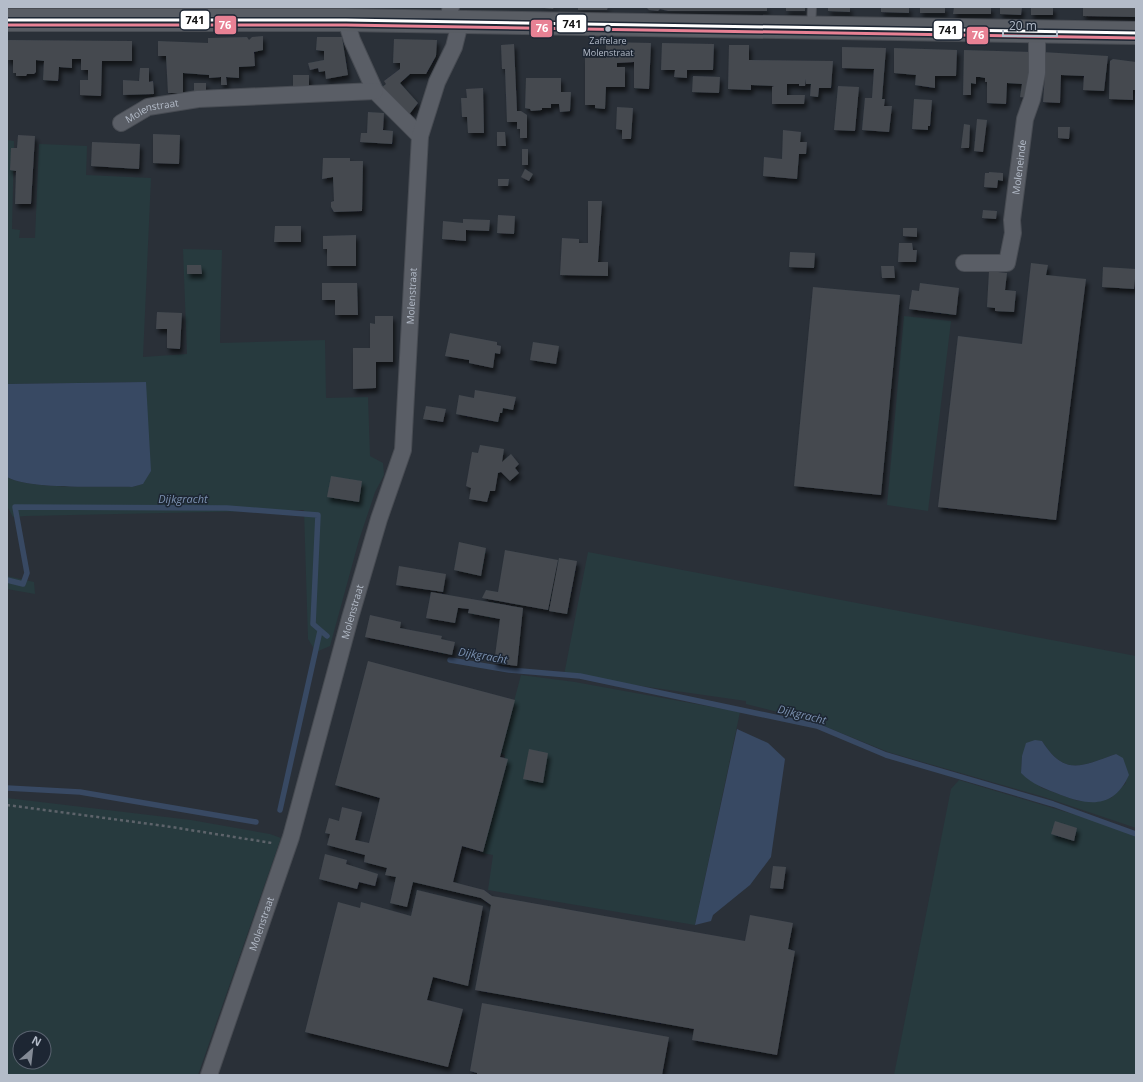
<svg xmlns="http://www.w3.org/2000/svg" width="1143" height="1082" font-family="'Open Sans',sans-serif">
<defs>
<filter id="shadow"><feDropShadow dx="2.5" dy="4.5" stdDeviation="2" flood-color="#0009"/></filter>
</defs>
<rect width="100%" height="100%" fill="#2a3038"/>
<g fill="#273a3e" fill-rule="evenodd">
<path d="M7,140L14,141L12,229L20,230L19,238H35L39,144L87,146L86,175L151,178L143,357L187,354L183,249L222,250L220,343L325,340L326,398L368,397L370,456L383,463L384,475L375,492L359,540L330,646L316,652L308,639L304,510L26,516L13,517L7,506V477C29,490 103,486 132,487L143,484L146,382L7,384Z"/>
<path d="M904,316L951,321L928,511L887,505Z"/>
<path d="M588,552L1136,656V828L1044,797L888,752L809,720L746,704V701L564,675ZM1042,741C1065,777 1081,766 1116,754L1126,783L1111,798L1078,801L1042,788L1021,773L1022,756Z"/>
<path d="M7,576L34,582L35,594L7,589Z"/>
<path d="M521,675L575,682L740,712L695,925L488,890L493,855L482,853L505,755L500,754Z"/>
<path d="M959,780L1136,833V1075H894L951,789Z"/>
<path d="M7,798L191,820L270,834L281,838L198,1075H7ZM20,1038H44V1062H20Z"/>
</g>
<g fill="#384963">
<path d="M146,382L151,471L143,484L132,487C104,486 29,490 7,477V384Z"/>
<path d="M737,729L768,743L785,759L771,857L750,885L713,915L711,921L695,925Z"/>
<path d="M1035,740L1042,741C1065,777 1081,766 1116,754L1123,758L1129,775C1114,808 1090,806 1061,795C1046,789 1033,785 1021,773L1022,756L1026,743Z"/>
</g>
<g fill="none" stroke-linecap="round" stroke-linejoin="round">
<g stroke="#384963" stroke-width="5.5">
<path d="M7,580L23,584L27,573L15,507L227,508L318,515L313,624L327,636"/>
<path d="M450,660L509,670L580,676L817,726L886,755L1053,804L1136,834"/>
<path d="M7,788L80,792L256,822"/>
<path d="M280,810L320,631"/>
</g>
</g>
<g fill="#444950" filter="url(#shadow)">
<path d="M536,7H554L553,9Z"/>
<path d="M578,7H608L607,10H578Z"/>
<path d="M646,7H767V11H668L660,9L658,11L649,10Z"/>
<rect x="786" y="7" width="19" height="4"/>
<path d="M828,7H850V12L828,11Z"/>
<path d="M881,7H909V13L881,12Z"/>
<rect x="920" y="7" width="25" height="6"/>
<path d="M954,7H991V14H953Z"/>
<path d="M1000,7H1022L1021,15L1000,14Z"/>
<rect x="1031" y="7" width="22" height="8"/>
<path d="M1083,7H1136V17L1083,16Z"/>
<path d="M263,36V50L254,52L255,66L239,67V78L226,77L227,85H221V77L209,78V75L183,73V93H168L166,56H158V41L208,43V38L247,37L249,40L252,37Z"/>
<path d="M317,37H342L348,75L326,79L325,71L319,72L318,68L310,70L308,63L324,60V51L316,50Z"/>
<path d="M394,39L437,40L436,56L426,74H410L400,83L418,103L408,116L381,88L386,84L384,81L400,69V63H393Z"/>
<path d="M7,40L132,41V61H102L101,96L80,95V80H88V70H81V59H72V68L59,67L58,81L43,80L44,61L36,60V72L34,74H27L26,76H16V73H13V60H7Z"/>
<path d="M606,42L651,43L649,89L634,88V62L617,63V67H625V87H606L605,109L595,108V105H585V58H606Z"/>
<path d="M662,43L714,44L713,70H687V78L674,77L675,70H661Z"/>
<path d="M514,44L517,111H521L527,115V138H520V129H517V122H507L505,69H502L501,45Z"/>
<path d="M729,45H749V60L833,61L831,88H819L818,97L810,96L811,84H806V79L805,86H799V84H787V95H805L804,104H772V87L774,86L751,85V90L728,89Z"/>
<path d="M842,47L886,48L882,99H885L884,106H892L889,132L862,130L865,98H872L874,69L842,68Z"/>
<path d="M894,48L957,50L956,76H935V88L915,85L916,75L894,73Z"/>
<path d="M964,50L1033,52L1028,98L1020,97L1022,84L1007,83L1006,104L987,103V82H985V78L980,77H976V84L971,83V95H963Z"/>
<path d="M1042,52L1108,56L1104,91L1083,90L1084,76L1061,75L1060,103L1043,102L1045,74Z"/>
<path d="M1113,59L1136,62V90H1133V100L1109,99L1110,61Z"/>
<path d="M140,68H149V82L153,81L154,94L123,95V80L139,81Z"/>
<path d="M293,75H309V86L293,87Z"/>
<path d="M693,76L720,77L719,93L692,92Z"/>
<path d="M526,78H561V92H571L570,111L560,112L559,104H551V108H542V110L531,111L530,109L525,108Z"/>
<rect x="194" y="83" width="12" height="9"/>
<path d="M838,86L859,87L855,131L834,130Z"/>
<path d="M483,88L484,133H468L467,117H462L461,98H467L466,89Z"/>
<path d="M914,99L932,100L930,126H928V130L912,129Z"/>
<path d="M617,107L633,108L631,139H622V130L616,129Z"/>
<path d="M368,112L384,113L383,130L393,131L392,144L360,142L361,133H367Z"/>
<path d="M977,119L987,120L983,152L974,151Z"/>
<path d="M964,124L970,125L969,148H961Z"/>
<path d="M1058,127H1070L1069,139L1058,138Z"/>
<path d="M783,130L801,132L800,142H807L806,154H799L797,179L763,176L764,157L782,159Z"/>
<path d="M497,132H505L506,146H497Z"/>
<path d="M153,134L180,135L179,164L153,163Z"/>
<path d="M18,135L35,136L31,204H15L16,171L10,170L11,148H17Z"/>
<path d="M92,142L140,144L139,169L91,166Z"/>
<rect x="522" y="149" width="6" height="16"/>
<path d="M323,158H350V161H363L362,211L334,212L331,207V202L334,201L333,177L322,179Z"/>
<path d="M525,169L533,174L529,181L521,177Z"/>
<path d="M989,172L1003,173V181L998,180L997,188L984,187L985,173H989Z"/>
<path d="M498,179H509L508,186H498Z"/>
<path d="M588,201H602L598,262H608V276L560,275L562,238L579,239V243H588Z"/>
<path d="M983,210L997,211L996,219L982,218Z"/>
<path d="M498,215L515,216L514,234L497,233Z"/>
<path d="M463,219L490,220L489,231L466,230V241L442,239L443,221L463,223Z"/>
<path d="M275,226H301V242H274Z"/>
<path d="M903,228H917V237L903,236Z"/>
<path d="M356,235V266H327V249H323V236Z"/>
<path d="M899,243H912L913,250H917L916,262H898Z"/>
<path d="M790,252L815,253L814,268L789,267Z"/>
<path d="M1031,263L1048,265L1046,275L1086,279L1056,520L938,507L958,336L1022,344Z"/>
<path d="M187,265H201L202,274H187Z"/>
<path d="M881,266H894L895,278H882Z"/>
<path d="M1103,267L1136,269L1134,289L1102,287Z"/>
<path d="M989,271L1007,273L1005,290L1016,291L1014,312L995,311V308L987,307Z"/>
<path d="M322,283H357L358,315H335V300H322Z"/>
<path d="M920,283L959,288L956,315L909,309L912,290L919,291Z"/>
<path d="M813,287L900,295L881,495L794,486Z"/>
<path d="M157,312L182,313L180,349L167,348V329H156Z"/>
<path d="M375,316H393V362H376V388L353,389V348H370V323L375,324Z"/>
<path d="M450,333L497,342V345L501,346L500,354L495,353L493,368L469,363V360L445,356Z"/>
<path d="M533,342L559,346L556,364L530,360Z"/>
<path d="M475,390L516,397L513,410L503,408L502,413H500L498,422L456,414L459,395L474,398Z"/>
<path d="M426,406L446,409L443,422L423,419Z"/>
<path d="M480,445L504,449L502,462L511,454L519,464L515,468L519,473L510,481L501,472L498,473L495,491H490L487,502L469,499L471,488L466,486L472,452L478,453Z"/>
<path d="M331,476L362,481L359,502L327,497Z"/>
<path d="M459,542L486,548L481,576L454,570Z"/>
<path d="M505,550L558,560L548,610L482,598L486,590L498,592Z"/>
<path d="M559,558L577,561L567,614L549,611Z"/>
<path d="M399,566L446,574L443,592L396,585Z"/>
<path d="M431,592L523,608L517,666L494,663L500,619L468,613L469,609L460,608H458L455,623L426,618Z"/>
<path d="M370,615L401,622L400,628L442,636L441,639L455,642L452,655L365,637Z"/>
<path d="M368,661L515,700L500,757L508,759L483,852L462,846L453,882L484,890L492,896L745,941L750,915L793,923L788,949L795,951L777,1055L692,1040L694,1029L475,990L491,905L481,898L413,882L407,907L390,903L396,877L385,875L387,868L364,862L365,855L327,845L330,834L325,833L329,818L339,821L342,807L362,812L355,840L369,843L380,798L335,785Z"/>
<path d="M529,749L548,753L543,783L523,779Z"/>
<path d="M1055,821L1077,828L1074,841L1051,834Z"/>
<path d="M325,854L347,860L346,864L378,874L375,886L359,882L357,889L319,879Z"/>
<path d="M773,866L786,867L783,889L770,888Z"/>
<path d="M417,890L483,906L468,986L433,977L427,1000L463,1009L448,1067L305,1032L338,902L360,908L361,902L411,916Z"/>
<path d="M482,1003L669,1037L662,1075H477V1073L470,1071Z"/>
</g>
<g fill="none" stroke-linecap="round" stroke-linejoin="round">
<defs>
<path id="lane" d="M811,28L812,7"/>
<g id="street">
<path d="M346,20L352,40L375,91L420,136"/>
<path d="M447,22L451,7"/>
<path id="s1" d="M121,123L148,107L198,99L375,91"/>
<path id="s2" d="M964,263H1007L1013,233L1012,220L1025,119L1032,99L1037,73V30"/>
<path id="s3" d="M209,1075L291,837L350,618L379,519L403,450L420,136L437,82L454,47L460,23"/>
</g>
<path id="secondary" d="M7,20H346L1136,33"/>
</defs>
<use href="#lane" stroke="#484c53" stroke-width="10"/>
<use href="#street" stroke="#484c53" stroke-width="18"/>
<use href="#secondary" stroke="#484c53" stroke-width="24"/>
<path stroke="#5d636a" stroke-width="2.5" stroke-dasharray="3 3" stroke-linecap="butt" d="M7,805L165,826L272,843"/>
<use href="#lane" stroke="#5a5e66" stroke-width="8"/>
<use href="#street" stroke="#5a5e66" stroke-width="16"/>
<use href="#secondary" stroke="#595d64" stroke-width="22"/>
<defs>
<path id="bus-1" d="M7,20H346L1136,33"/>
<path id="bus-2" d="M7,25H346L1136,38"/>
</defs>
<use href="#bus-1" stroke="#1d2633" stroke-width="6"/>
<use href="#bus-2" stroke="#1d2633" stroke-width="6"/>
<use href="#bus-1" stroke="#fff" stroke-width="3"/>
<use href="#bus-2" stroke="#e88194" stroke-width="3"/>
</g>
<circle fill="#b4bcc9" stroke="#1d2633" stroke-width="1.5" cx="608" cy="29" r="3.5"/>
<g text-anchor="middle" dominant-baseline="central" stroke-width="3" stroke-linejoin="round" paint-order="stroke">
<g font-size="9" fill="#b4bcc9" stroke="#1d2633">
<text x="608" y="40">Zaffelare<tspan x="608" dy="12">Molenstraat</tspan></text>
</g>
<g font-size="10" fill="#b4bcc9" stroke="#1d2633">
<text stroke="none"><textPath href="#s1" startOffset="34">Molenstraat</textPath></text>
<text stroke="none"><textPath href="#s2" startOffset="140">Moleneinde</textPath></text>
<text stroke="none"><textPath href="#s3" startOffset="809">Molenstraat</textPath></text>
<text stroke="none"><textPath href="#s3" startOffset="485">Molenstraat</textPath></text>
<text stroke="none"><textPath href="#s3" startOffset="160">Molenstraat</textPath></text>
</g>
<g font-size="11" font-style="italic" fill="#7c92b1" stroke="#1d2633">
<text x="183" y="498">Dijkgracht</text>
<text transform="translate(483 655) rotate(10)">Dijkgracht</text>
<text transform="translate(802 714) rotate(14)">Dijkgracht</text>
</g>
</g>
<g stroke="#1d2633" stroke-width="1.5">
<rect x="180" y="10" width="30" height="20" rx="4" fill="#fff"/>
<rect x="556" y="14" width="31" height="19" rx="4" fill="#fff"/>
<rect x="214" y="15" width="23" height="20" rx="4" fill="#e88194"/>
<rect x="530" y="19" width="23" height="19" rx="4" fill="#e88194"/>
<rect x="933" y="20" width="30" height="20" rx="4" fill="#fff"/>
<rect x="966" y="26" width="23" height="19" rx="4" fill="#e88194"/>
</g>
<g font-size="11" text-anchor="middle" font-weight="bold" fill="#fff">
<text x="225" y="29">76</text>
<text x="542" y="32">76</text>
<text x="978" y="39">76</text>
</g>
<g font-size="11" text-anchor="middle" font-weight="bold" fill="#111">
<text x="195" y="24">741</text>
<text x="572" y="28">741</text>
<text x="948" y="34">741</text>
</g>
<rect width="1143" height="1082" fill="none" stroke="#b4bcc9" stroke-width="16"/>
<g transform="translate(32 1050) rotate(28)"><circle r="19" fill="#1d2633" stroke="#59626f"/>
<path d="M0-3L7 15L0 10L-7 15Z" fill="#848b96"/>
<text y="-6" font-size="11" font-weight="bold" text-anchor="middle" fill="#b4bcc9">N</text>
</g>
<path d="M1003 30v6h54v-6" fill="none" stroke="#b4bcc9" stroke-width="2"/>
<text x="1009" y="30" font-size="12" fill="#b4bcc9" stroke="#1d2633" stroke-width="3" paint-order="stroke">20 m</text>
</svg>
